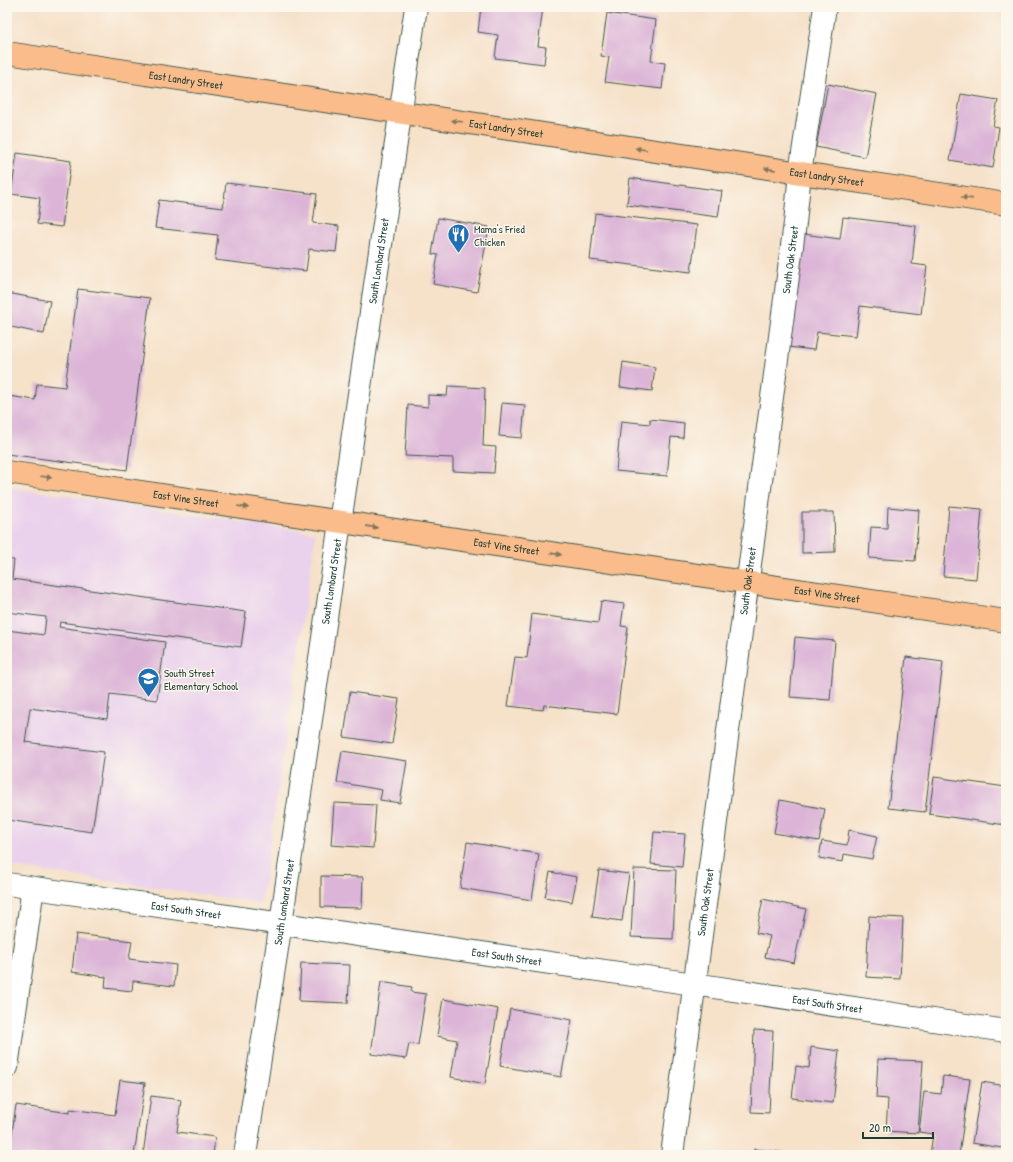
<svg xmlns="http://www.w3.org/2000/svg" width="1013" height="1162" font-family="'Patrick Hand',sans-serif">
<rect width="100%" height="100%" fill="#fbf7ec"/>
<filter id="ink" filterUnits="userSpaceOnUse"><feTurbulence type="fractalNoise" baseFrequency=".025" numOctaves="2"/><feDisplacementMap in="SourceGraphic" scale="8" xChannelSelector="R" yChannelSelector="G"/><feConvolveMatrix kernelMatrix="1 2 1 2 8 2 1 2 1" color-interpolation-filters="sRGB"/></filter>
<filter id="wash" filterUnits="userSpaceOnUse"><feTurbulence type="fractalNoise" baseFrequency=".012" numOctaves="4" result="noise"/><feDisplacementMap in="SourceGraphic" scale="16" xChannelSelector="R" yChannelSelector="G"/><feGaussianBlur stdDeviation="0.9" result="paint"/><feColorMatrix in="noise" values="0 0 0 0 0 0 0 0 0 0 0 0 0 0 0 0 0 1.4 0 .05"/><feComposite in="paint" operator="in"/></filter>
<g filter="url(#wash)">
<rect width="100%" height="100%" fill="#f6e1c9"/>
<path fill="#ead1ec" d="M7,487L316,533L261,903L7,866Z"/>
<g id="blocks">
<g fill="#dbb4d7">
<path d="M481,7H543L538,46L546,47L544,64L495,58L498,35L478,32Z"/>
<path d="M607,13L656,20L651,61L665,63L662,89L605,82L609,57L601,56Z"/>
<path d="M828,84L877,94L865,157L816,147Z"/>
<path d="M961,94L998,100L993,126L999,127L993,168L950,160Z"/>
<path d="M17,153L71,161L62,227L37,224L40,198L11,194Z"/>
<path d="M630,178L722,191L718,217L627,205Z"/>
<path d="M226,183L317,194L313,223L339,226L336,252L309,249L306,271L215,260L218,235L155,228L159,200L223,208Z"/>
<path d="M595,213L697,225L691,272L590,260Z"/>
<path d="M843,217L916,226L912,264L927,266L921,314L860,306L856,336L817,332L814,350L788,347L803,234L840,239Z"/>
<path d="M438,218L489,227L477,292L433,284L438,255L432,254Z"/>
<path d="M78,289L150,298L127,470L7,454V409L9,396L35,400L37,384L65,387Z"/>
<path d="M7,293L50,301L44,334L7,326Z"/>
<path d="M623,362L655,367L652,391L620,387Z"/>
<path d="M448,386L485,388L483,446L496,447L494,473L453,471V458L405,456L408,405L428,407V395L447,396Z"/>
<path d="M502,403L525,405L522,438L499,436Z"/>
<path d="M650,419L684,423L683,438L671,437L667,476L616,471L621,421L650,424Z"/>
<path d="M949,506L982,509L976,579L943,576Z"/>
<path d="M888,507L919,510L915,561L869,558L871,527L887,528Z"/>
<path d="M802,512H834L835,552L802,553Z"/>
<path d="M7,559L14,560L12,579L246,612L241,647L60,622L59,627L165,642L157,700L110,694L107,719L30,708L25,742L104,752L92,832L7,820V630L44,635L46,617L7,612Z"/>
<path d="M601,601L624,604L621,626L628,627L617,714L544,705L543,710L508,706L515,657L527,658L532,614L598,623Z"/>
<path d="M795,637L835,641L830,700L790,697Z"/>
<path d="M906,657L943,662L925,812L888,808Z"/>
<path d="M350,692L399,699L392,744L344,737Z"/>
<path d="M342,751L407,761L400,803L380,800L382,790L337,782Z"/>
<path d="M934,777L1006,787V825L929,814Z"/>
<path d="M780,800L825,809L819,841L774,833Z"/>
<path d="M334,803L376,805L373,848L331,845Z"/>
<path d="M849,830L877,836L872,859L844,854L843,862L819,858L822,841L847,845Z"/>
<path d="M654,832L685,834L682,867L651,864Z"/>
<path d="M467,842L539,854L532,900L460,888Z"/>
<path d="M634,869L676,870L673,939L631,937Z"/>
<path d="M599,870L629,874L622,921L592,917Z"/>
<path d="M550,872L577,877L572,902L545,897Z"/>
<path d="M321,876L363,877L362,908L321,907Z"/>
<path d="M763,899L806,909L794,963L765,957L770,936L756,933Z"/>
<path d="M869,916L903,918L900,979L866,977Z"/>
<path d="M76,934L132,941L129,959L176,965L174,986L133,981L132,991L105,988L106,977L72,972Z"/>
<path d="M301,963L350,965L348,1003L299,1001Z"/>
<path d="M381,982L412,987L411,992L426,994L418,1045L409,1044L406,1059L371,1054Z"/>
<path d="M443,999L498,1009L485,1084L451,1077L457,1040L437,1036Z"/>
<path d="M510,1009L572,1020L561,1077L500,1066Z"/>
<path d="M754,1030L773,1031L769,1113L751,1112Z"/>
<path d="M811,1047L839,1051L833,1103L792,1098L796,1066L809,1068Z"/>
<path d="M878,1059L923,1061L918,1133L886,1131L888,1099L876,1098Z"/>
<path d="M943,1076L970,1079L959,1155H930L933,1134L919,1132L924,1092L941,1094Z"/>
<path d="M120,1080L145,1083L134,1155H9L16,1105L70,1113V1109L115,1115Z"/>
<path d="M982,1082L1006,1086V1122L1002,1148L972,1143Z"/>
<path d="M151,1096L181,1100L177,1132L215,1137L213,1155H143Z"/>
<path d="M754,1149L788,1153L787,1155H753Z"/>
<path d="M443,1152L458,1154V1155H443Z"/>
<path d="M336,1153V1155H322V1154Z"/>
</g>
</g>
</g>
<g filter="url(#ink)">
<use href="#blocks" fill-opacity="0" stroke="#3f564a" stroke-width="1"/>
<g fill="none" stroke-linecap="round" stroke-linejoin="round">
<defs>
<g id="minor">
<path id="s1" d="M7,884L694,984L1006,1031"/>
<path d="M7,1067L33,888"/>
<path id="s2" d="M245,1155L281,923L416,7"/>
<path id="s3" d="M672,1155L795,223L800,173L825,7"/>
</g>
<g id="highway">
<path id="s4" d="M7,53L1006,204"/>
<path id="s5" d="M7,472L1006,621"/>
</g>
</defs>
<use href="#minor" stroke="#3f564a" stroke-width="24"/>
<use href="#highway" stroke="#3f564a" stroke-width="24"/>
<use href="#minor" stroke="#fff" stroke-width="22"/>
<use href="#highway" stroke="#f9bc8a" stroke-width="22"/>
</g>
<defs><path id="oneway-solid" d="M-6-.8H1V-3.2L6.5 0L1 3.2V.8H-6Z"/></defs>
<g fill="#81765b">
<use href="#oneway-solid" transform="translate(457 121) rotate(-171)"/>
<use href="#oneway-solid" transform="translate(641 149) rotate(-171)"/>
<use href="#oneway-solid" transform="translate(770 169) rotate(-171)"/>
<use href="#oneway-solid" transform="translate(967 198) rotate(-172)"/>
<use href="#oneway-solid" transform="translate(46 477) rotate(9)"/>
<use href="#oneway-solid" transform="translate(243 507) rotate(9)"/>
<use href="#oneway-solid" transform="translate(372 527) rotate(8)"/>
<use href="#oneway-solid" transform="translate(556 554) rotate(8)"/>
</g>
</g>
<defs>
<symbol id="restaurant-pin" viewBox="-11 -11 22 30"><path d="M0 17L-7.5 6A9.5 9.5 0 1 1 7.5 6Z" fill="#1f6fb2" stroke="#fbf7ec"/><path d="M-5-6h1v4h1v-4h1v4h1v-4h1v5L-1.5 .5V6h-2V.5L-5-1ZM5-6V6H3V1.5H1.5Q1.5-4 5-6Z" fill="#fff"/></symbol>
<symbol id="school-pin" viewBox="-11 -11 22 30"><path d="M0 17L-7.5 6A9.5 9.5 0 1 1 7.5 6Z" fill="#1f6fb2" stroke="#fbf7ec"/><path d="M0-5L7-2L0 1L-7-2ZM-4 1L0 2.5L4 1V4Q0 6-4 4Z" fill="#fff"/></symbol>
</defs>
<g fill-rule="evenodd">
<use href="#restaurant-pin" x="446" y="222" width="25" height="34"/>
<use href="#school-pin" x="136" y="666" width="25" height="34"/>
</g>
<g text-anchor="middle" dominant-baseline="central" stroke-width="3" stroke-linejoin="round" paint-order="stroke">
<g font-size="11" fill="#1f3d34" stroke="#fbf7ec">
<text stroke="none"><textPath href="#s4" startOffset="181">East Landry Street</textPath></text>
<text stroke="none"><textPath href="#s4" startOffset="505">East Landry Street</textPath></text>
<text stroke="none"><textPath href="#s4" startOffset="829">East Landry Street</textPath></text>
<text stroke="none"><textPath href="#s3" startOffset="903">South Oak Street</textPath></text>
<text stroke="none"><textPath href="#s2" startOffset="904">South Lombard Street</textPath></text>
<text stroke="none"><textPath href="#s5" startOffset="181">East Vine Street</textPath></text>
<text stroke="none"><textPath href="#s5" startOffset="505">East Vine Street</textPath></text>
<text stroke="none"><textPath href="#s2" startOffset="580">South Lombard Street</textPath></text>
<text stroke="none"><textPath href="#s3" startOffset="579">South Oak Street</textPath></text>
<text stroke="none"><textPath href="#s5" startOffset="829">East Vine Street</textPath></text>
<text stroke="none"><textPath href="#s2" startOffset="256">South Lombard Street</textPath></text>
<text stroke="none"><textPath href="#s3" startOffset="255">South Oak Street</textPath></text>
<text stroke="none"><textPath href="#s1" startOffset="181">East South Street</textPath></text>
<text stroke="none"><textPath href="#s1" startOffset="505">East South Street</textPath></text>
<text stroke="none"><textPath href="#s1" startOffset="829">East South Street</textPath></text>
</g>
<g font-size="11" fill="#1f3d34" stroke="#fbf7ec" text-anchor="start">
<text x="474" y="229">Mama's Fried<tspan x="474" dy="13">Chicken</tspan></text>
<text x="164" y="673">South Street<tspan x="164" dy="13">Elementary School</tspan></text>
</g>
</g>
<rect width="1013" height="1162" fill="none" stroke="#fbf7ec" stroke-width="24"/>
<path d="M863 1132v6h70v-6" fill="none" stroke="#1f3d34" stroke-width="2"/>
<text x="869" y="1132" font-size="12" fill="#1f3d34" stroke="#fbf7ec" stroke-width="3" paint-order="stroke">20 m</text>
</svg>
